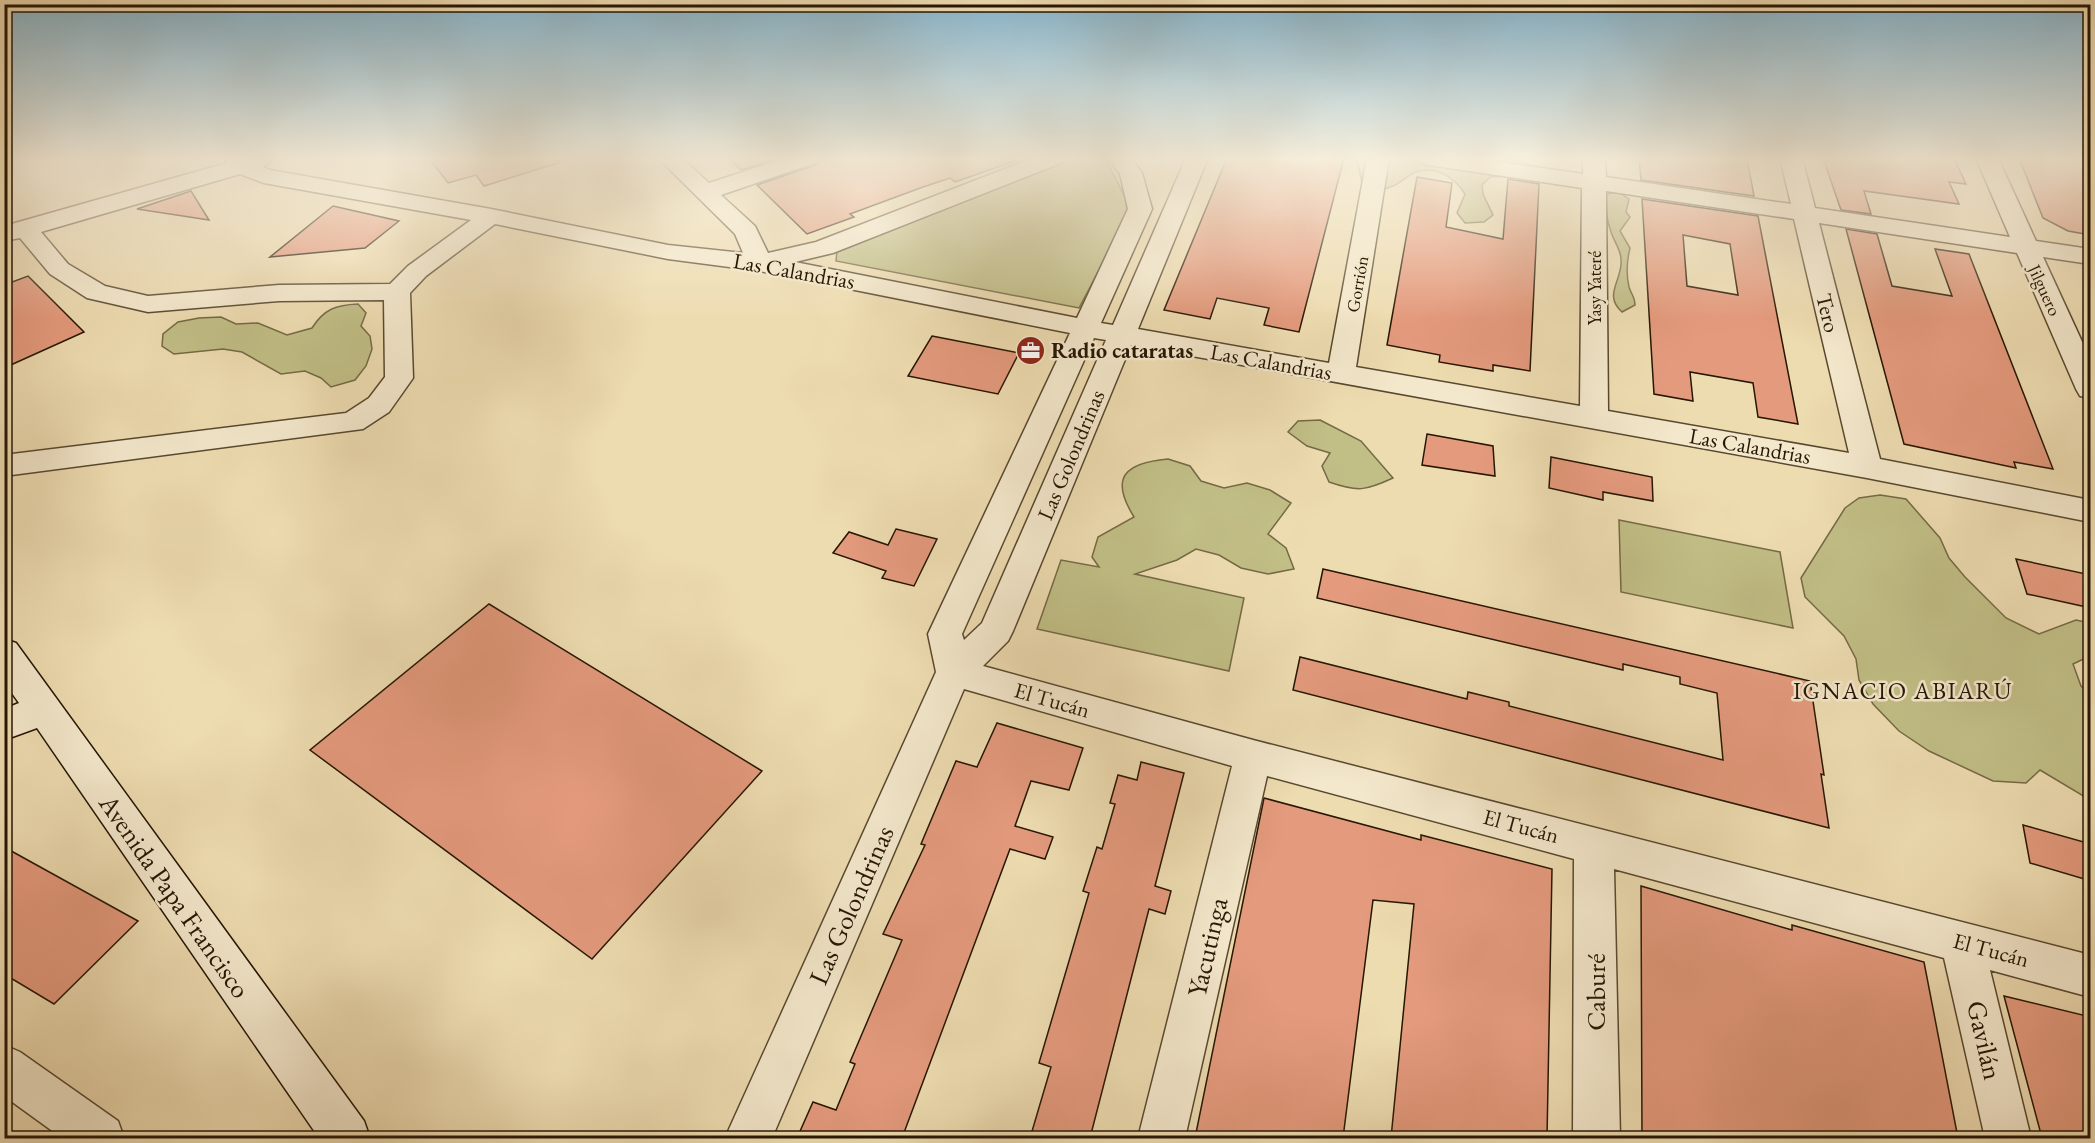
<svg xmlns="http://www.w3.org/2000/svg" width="2095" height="1143" font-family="'EB Garamond',serif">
<rect width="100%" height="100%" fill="#eedcb1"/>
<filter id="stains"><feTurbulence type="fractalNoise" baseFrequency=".00333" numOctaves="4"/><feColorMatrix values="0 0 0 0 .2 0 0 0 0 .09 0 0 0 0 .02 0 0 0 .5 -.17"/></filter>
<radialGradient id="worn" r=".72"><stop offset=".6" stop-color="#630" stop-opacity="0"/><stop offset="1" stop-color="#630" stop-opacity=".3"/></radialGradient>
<g fill="#c1be86" stroke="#746a45" stroke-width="1.5">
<path d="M1075,158H1105L1131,209L1079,308L836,261L837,250Z"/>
<path d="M1353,158H1520L1528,166L1523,175L1490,177L1482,185L1483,194L1493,215L1484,222L1465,223L1457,213L1465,194C1455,178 1436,165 1416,172C1404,177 1397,188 1382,189C1376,190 1369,188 1363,187L1357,160Z"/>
<path d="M1612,193H1620L1629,199L1626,212L1630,217L1620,231L1630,248C1627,260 1626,274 1629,287C1631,294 1635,297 1635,305L1622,312C1604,296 1620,283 1621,264C1622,251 1615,244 1611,232C1607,220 1605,208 1604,195Z"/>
<path d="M358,304L366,313L361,326L370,336L372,349L366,366L355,380L331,387L321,378L305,371L281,374L242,352L223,349L174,354L162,346L163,334L178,322L199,318L221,317L236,324L258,323L287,335L312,328C324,309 336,305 358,304Z"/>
<path d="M1320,420L1361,441L1393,478C1365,491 1358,492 1329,482L1322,466L1330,453L1307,446L1288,432L1298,421Z"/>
<path d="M1168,459L1190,466L1201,481L1224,488L1247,483L1270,490L1291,503L1268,534L1286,548L1294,569L1268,574L1241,568L1219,555L1196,549L1177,560L1135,574L1244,598L1229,671L1037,629L1061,560L1099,567L1092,557L1098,537L1134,517C1109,477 1125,463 1168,459Z"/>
<path d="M1880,495L1906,499L1940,538L1949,558L1965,577L2006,618L2039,634L2076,620L2090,623V656L2073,664L2081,686L2090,694V800L2040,770L2026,783L1993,781L1929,751L1899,731L1873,704L1859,680L1856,659L1844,636L1805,597L1801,578L1845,508L1859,498Z"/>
<path d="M1619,520L1780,552L1793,628L1621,592Z"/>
</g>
<g fill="#e49a7d" stroke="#261604" stroke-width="1.5" fill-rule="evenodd">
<path d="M429,158H557L558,163L484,186L476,175L448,183Z"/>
<path d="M728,158H779L741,170Z"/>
<path d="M820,158H1015V161L955,182L950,178L923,187L850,214L854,217L807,234L757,185L816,165Z"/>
<path d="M1227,158H1344L1299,332L1264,325L1269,308L1217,298L1210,319L1164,310Z"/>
<path d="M1639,158H1747L1754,196L1641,180Z"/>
<path d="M1823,158H1954L1966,184L1949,182L1959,204L1864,191L1871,214L1841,210Z"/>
<path d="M2019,158H2091V235L2068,231L2043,218Z"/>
<path d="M1417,177L1452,183L1446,227L1503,239L1508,179L1539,184L1530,371L1493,365V371L1439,362L1440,355L1387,345Z"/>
<path d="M191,191L209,220L137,209Z"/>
<path d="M1642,199L1758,216L1798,424L1758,417L1753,383L1690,372L1693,401L1654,394ZM1683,235L1730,244L1738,295L1687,286Z"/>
<path d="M333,206L399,221L365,248L270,257Z"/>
<path d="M1846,229L1877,234L1892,286L1952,296L1935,249L1969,254L2053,469L2014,462L2016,468L1904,444Z"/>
<path d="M28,276L84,332L4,368V285Z"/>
<path d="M932,336L1019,353L998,394L908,376Z"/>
<path d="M1427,434L1493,446L1495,476L1422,465Z"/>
<path d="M1551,457L1652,477L1653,501L1603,492V500L1549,488Z"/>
<path d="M896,529L937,539L914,586L882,578L886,571L833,553L849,532L888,545Z"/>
<path d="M2016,559L2091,575V608L2027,594Z"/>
<path d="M1323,569L1810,681L1824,775L1821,774L1829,828L1293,690L1300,657L1467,699L1468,692L1509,702V706L1723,760L1717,693L1680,684V677L1623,664V670L1317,598Z"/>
<path d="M489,604L762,771L592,959L310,750Z"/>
<path d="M997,723L1083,748L1069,790L1031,781L1015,826L1053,837L1045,859L1010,849L902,1138H797L813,1102L836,1110L855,1064L850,1062L902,940L883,934L925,845L921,844L956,761L977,767Z"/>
<path d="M1141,762L1184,773L1155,886L1171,891L1165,914L1149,909L1090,1138H1030L1051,1067L1039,1063L1089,893L1083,891L1097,847L1102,849L1115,804L1110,803L1118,775L1137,780Z"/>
<path d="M1264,798L1421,840V835L1552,869L1547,1138H1391L1414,904L1373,900L1343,1138H1195Z"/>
<path d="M2023,825L2091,844V881L2030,863Z"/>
<path d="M4,847L138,921L54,1004L4,974Z"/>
<path d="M1641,886L1792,930V925L1924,962L1958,1138H1642Z"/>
<path d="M2004,996L2091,1017V1138H2042Z"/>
</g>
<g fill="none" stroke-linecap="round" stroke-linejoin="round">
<defs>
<g id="street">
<path d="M224,158H269L271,161L263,167L270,170L491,209L668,245L743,253L735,234L658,158H682L709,183L785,158H818L815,163L721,195L755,226L768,253L816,242L1033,158H1064L1061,163L833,253L795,262L1077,318L1128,209L1120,174L1108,158H1131L1142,173L1152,209L1101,323L1113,325L1186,158H1208L1138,329L1329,363L1367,158H1389L1356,367L1580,406L1582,188L1429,165L1421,163L1418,158H1473L1583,174V158H1605L1606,177L1791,204L1780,158H1802L1815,208L2010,237L1976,158H1998L2036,241L2090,249V264L2043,257L2090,359V398L2080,396L2076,389L2017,253L1819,223L1880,459L2090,500V522L1867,478L1131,345L1013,631L1008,641L983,666L1253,740L2090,955V997L1990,970L2031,1138H1985L1944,958L1614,869L1620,1138H1573L1574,859L1267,776L1185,1138H1138L1232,766L964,689L772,1138H725L936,672L928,634L1070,333L760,271L668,259L495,224L426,276L410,293L413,378L389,412L363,429L4,476V455L346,413L369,398L385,377L384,300L279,301L148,312L87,298L50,274L20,238L4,241V227L15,223L227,163ZM240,174L264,183L471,220L408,266L390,284L279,285L148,296L105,286L68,264L41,232ZM1606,191L1794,219L1849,453L1608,411ZM1094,338L1106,340L982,623L964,640L962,634Z"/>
<path d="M4,1045L20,1052L118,1121L124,1138H62L4,1096Z"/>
</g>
<path id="secondary" d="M4,639L16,643L364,1121L370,1138H319L37,728L4,740V709L19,703L4,682Z"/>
</defs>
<use href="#street" stroke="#58482f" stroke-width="3"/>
<use href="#secondary" stroke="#261604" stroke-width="3"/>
<use href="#street" fill="#f4e8cc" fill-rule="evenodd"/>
<use href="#secondary" fill="#f4e8cc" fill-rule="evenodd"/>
</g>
<linearGradient id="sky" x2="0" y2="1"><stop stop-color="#89b7ce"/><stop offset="0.5" stop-color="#f7efdc"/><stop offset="1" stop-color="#f7efdc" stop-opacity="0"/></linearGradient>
<rect width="2095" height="318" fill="url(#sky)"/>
<defs>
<symbol id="office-disc" viewBox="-11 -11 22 22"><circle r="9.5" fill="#8f2418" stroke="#f4e8cc"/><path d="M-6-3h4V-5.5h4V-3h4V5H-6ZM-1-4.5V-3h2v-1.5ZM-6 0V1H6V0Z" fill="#fff"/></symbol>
</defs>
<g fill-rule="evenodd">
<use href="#office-disc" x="1014" y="334" width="33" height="33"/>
</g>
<g text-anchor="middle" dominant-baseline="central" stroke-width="5" stroke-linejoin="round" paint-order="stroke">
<g font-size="18" fill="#261604" stroke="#f4e8cc">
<text transform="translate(1357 284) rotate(-80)">Gorrión</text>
<text transform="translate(1594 288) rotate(-90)">Yasy Yateré</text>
<text transform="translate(2045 290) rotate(65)">Jilguero</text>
</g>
<g font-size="22" fill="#261604" stroke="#f4e8cc">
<text transform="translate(794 271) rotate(10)">Las Calandrias</text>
<text transform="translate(1828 313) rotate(76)">Tero</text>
<text transform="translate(1271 362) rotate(10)">Las Calandrias</text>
<text transform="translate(1750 446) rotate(10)">Las Calandrias</text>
<text transform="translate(1071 455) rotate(-67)">Las Golondrinas</text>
<text transform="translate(1052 700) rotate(16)">El Tucán</text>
<text transform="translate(1521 826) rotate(15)">El Tucán</text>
<text transform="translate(1991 950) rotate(15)">El Tucán</text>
</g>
<g font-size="22" font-weight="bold" fill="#261604" stroke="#f4e8cc" text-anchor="start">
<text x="1051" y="350">Radio cataratas</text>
</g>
<g font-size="24" letter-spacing="1.5" fill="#261604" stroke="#f4e8cc">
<text x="1903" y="690">IGNACIO ABIARÚ</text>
</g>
<g font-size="27" fill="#261604" stroke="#f4e8cc">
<text transform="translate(175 896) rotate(55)">Avenida Papa Francisco</text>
<text transform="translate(851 905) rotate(-66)">Las Golondrinas</text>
<text transform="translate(1207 947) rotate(-77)">Yacutinga</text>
<text transform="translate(1595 992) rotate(-90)">Caburé</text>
<text transform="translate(1985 1040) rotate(77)">Gavilán</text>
</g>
</g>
<rect width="2095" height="1143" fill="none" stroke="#eedcb1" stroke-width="24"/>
<rect x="6" y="6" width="2083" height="1131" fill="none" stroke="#261604" stroke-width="3"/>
<rect x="12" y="12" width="2071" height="1119" fill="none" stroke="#261604" stroke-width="1.5"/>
<rect width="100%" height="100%" filter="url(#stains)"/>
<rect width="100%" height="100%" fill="url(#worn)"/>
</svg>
